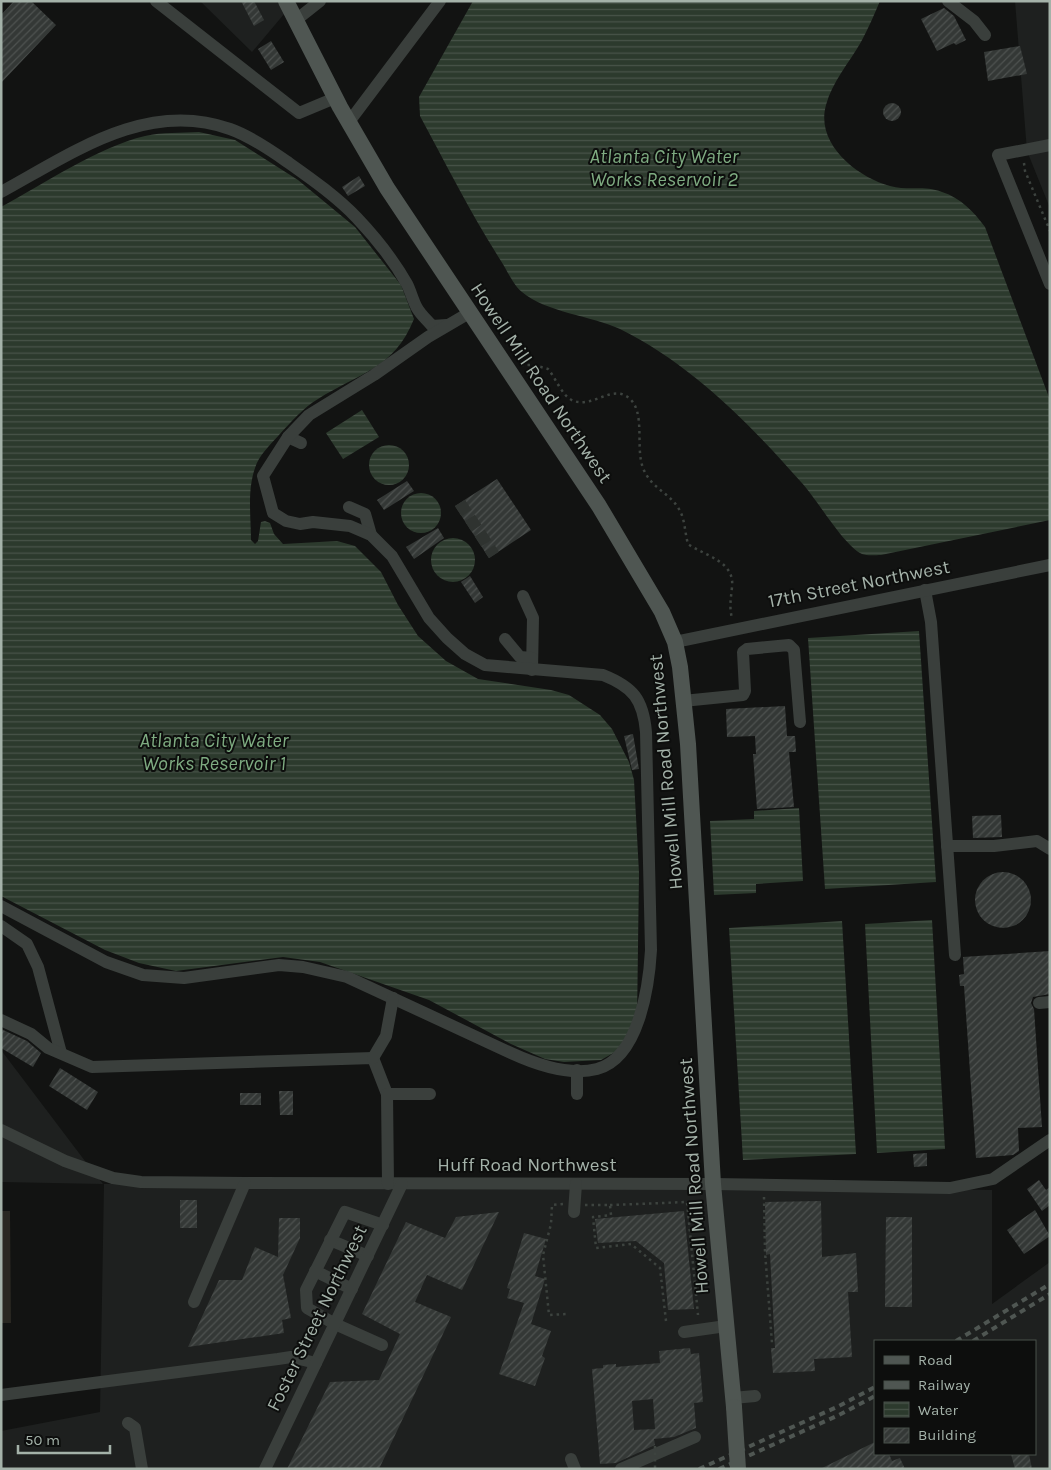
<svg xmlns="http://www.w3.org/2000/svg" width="1051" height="1470" font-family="Karla,sans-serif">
<defs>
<pattern id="water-rules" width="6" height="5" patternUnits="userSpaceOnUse" patternTransform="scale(1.25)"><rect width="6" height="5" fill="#2c3a2d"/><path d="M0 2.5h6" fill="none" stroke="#485449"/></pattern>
<pattern id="building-hatch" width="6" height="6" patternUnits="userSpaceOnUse" patternTransform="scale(1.25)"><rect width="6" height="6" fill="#343836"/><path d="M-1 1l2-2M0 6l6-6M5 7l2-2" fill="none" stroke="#4e5250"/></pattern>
</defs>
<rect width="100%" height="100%" fill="#121312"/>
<g fill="#1e201f" fill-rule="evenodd">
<path d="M200,1H295L252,52Z"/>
<path d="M1015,1H1050V208L1027,151Z"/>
<path d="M1,1050L91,1169L103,1184L1,1182Z"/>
<path d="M104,1184L721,1185L992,1190V1304L1050,1262V1469H1V1431L100,1412ZM875,1341H1035V1454H875Z"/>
</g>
<path fill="#2a2822" d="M1,1211H10L11,1323H1Z"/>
<g fill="url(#water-rules)">
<path d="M473,1H880C874,15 868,29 861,42C849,63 832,82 826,105C815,144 857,177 890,186C908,191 924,185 942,192C961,198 974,212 985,227L1050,400V520L881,555C876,555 867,556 862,554C843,545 817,499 801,482C750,424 691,364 620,329C592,316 545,312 522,292C513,285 507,270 501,261C471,214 446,164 420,116L419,97Z"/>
<path d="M199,132L235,140L298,180L355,227L401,285L414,319C394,369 359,373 318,399C303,408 291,422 279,435C270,445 259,455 255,468C247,491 251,517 251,540L255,544L258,541L261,522L265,521L270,523L274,534L283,544L337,541L355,546L381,572L398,605L418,636L446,661L478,679L551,690L569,695L600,715L612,729L629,762L634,780L639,873L637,1021L617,1051L601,1060L564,1062L545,1059L511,1044L429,1000L320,962L283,957L176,971L139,963L105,950L1,896V207C44,184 98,147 145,136C163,132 181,133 199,132Z"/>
<path d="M362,410L379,437L343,459L326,433Z"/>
<circle cx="389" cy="465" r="20"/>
<circle cx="421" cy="513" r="20"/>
<circle cx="453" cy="560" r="22"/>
<path d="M919,631L936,882L825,889L808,638Z"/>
<path d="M799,808L803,881L756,884V893L714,895L710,821L754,819V811Z"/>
<path d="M932,920L945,1149L877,1153L865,924Z"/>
<path d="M842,921L856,1154L743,1160L729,928Z"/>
</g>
<g fill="url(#building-hatch)" fill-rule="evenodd">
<path d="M14,1H31L56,25L1,83V15Z"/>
<path d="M241,1H254L264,20L254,26Z"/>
<path d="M944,8L954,16L966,40L956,45L954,43L937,51L921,19Z"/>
<path d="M271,41L284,62L271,70L258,49Z"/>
<path d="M1020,46L1027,74L988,81L984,52Z"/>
<circle cx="892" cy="112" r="9"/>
<path d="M359,176L365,186L348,196L342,187Z"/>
<path d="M497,479L531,530L489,558L455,506Z"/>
<path d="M407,481L414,491L384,510L377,500Z"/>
<path d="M438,528L444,538L414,559L406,547Z"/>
<path d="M470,576L483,597L475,603L461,582Z"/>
<path d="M785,706L787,736H795L796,752H789L794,807L757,809L753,754H756L755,736L727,737L726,709Z"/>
<path d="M633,734L639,769L632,770L624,736Z"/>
<path d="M1001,815L1002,837L973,838L972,816Z"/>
<circle cx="1003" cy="900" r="28"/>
<path d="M1050,951V994L1033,997L1031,1003L1034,1009L1042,1127L1018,1128L1019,1151L1013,1155L976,1158L964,986H960L959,975L964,974L963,957Z"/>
<path d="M1,1029L27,1041L41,1053L33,1067L1,1048Z"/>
<path d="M60,1068L98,1092L87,1110L49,1086Z"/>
<path d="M279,1091H293V1115H280Z"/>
<rect x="240" y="1093" width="21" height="12"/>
<path d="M927,1153V1166L914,1167L913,1154Z"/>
<path d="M1039,1180L1046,1190L1050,1187V1205L1042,1211L1027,1189Z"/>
<rect x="180" y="1200" width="17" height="28"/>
<path d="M821,1201L822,1257L856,1253L858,1292H848L852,1357L814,1359L815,1371L773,1373L771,1348H775L770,1254L766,1255L765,1202Z"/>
<path d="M1035,1210L1050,1236L1024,1254L1007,1230Z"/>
<path d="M684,1211L694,1309L668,1310L664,1263L636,1241L598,1243L595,1219Z"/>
<path d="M499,1212L462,1290L427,1275L415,1302L451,1317L379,1469H287L330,1382L379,1380L400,1334L362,1314L406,1222L445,1238L456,1217Z"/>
<path d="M886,1217H912V1307H885Z"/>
<path d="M279,1218H300V1238L283,1275L291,1318L282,1320L284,1333L188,1347L219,1280H242L255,1247L278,1257Z"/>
<path d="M524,1233L546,1239L535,1276L545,1279L531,1324L551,1331L542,1356L545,1358L535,1386L499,1374L524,1303L507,1298L510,1289L507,1288Z"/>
<path d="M690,1348L691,1354L699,1353L703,1402L694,1403L696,1428L674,1437L654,1439L655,1445L616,1463L600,1464L592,1369L603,1368V1365L616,1364V1367L660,1363L659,1351ZM653,1399L655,1429L634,1430L632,1401Z"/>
<path d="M875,1442V1454H889L892,1461L900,1458L905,1469H820Z"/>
<path d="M1011,1454H1029L1032,1469H1015Z"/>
</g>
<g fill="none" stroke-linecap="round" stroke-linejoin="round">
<path stroke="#2f3330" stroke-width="12" stroke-dasharray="12 6" stroke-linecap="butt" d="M460,503L494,555"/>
<g stroke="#3d433f" stroke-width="2.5" stroke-dasharray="2.5 4" stroke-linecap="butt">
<path d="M1024,163L1025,171L1050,231"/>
<path d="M521,365H534L548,369C556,378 562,397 574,401C593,408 612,384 629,398C646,412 635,447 643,468C651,489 671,493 680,511C685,520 685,534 688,544C705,556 735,561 732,587C731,598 729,607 732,618"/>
<path d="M764,1197L765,1252L772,1343"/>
<path d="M563,1204L552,1205L551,1224L543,1255L549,1315L566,1314"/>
<path d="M585,1205H610L611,1215L593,1217L596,1248L631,1244L660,1268L666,1321"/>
<path d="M610,1205L687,1202L698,1315"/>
</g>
<g stroke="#3a3f3c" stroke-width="12">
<path d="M156,1L299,113L335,98"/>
<path d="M948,1L974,21L985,35"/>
<path d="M296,20L320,1"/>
<path d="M349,122L440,1"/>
<path d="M1050,145L998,155L1050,284"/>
<path d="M1,192C71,154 146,99 230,129C250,136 269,149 286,161C310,178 336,196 357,218C375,237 394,261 407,284C411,292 413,301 417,308C421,315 427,320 432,326L447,325"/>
<path d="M288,437L301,443"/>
<path d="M349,507L365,514L371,535"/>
<path d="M925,590L931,622L955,955"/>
<path d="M523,596L533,618L532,670"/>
<path d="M505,639L520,657L532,658"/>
<path d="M675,642L1050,565"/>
<path d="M683,701L743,695L745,691L743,652L747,649L789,645L794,650L800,722"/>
<path d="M947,846H994L1037,841L1050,849"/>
<path d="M1,906L106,962L143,975L184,978L279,965L303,967L347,977L511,1053C535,1064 570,1076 597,1069C639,1058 649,986 651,950L646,732C643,699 633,687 603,675L485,665L465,654L447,638L429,618L392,556L371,535L350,526L313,522L300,524L286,521L273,513L263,476L288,437L309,415L374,375L428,337L469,313"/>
<path d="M1,926L27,944L38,967L61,1053"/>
<path d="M1039,1003L1050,1002"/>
<path d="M1,1020L31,1034L48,1048L92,1067L373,1058L387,1094"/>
<path d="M373,1058L386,1036L393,998"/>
<path d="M577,1070V1094"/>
<path d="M1,1130L65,1161L113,1178L141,1182L245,1183L713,1184L950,1188L993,1179L1050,1140"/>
<path d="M388,1184L387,1094H430"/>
<path d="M574,1212L576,1184"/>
<path d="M330,1240L368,1256"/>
<path d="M315,1271L352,1289"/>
<path d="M194,1302L245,1183"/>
<path d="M684,1332L726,1326"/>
<path d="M382,1345L335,1324L307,1308L306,1290L345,1212L383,1225"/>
<path d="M1,1395L278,1359L291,1357L316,1363"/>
<path d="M733,1398L755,1396"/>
<path d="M128,1423L135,1428L142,1469"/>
<path d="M571,1459L575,1469"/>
<path d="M265,1469L402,1184"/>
<path d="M621,1469L695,1437"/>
</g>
<path stroke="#4f5652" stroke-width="16" d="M286,1L340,107L387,188L599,506L662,612L675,642L680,667L688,744L713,1184L734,1407"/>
<g stroke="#4f5652" stroke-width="4" stroke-dasharray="6 5" stroke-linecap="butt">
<path d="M956,1341L1050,1284"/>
<path d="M973,1341L1050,1294"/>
<path d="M699,1469L837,1407L875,1387"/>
<path d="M719,1469L839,1415L875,1396"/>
</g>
<path stroke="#3d433f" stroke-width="2.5" stroke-dasharray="2.5 4" stroke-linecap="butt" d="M655,1446V1469"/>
<path stroke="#4f5652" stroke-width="16" d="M734,1407L738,1469"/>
</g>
<g text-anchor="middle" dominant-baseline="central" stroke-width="4" stroke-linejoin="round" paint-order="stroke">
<g font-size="19" fill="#a4b2a9" stroke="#0d0e0d">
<text transform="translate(541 383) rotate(56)">Howell Mill Road Northwest</text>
<text transform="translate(859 584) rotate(-11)">17th Street Northwest</text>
<text transform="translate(666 772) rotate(-95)">Howell Mill Road Northwest</text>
<text x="527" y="1165">Huff Road Northwest</text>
<text transform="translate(694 1176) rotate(-94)">Howell Mill Road Northwest</text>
<text transform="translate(317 1318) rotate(-64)">Foster Street Northwest</text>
</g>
<g font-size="20" font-style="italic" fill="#7eab81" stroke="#0d0e0d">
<text x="664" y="156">Atlanta City Water<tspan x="664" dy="23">Works Reservoir 2</tspan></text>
<text x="214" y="740">Atlanta City Water<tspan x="214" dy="23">Works Reservoir 1</tspan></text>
</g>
</g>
<rect width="1051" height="1470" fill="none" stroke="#a4b2a9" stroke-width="5"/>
<rect x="874" y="1340" width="162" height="115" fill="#0d0e0d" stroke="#49504b"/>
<rect x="884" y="1356" width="25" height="8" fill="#4f5652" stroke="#49504b"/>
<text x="918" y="1365" font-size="15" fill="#a4b2a9">Road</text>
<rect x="884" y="1381" width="25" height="8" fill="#4f5652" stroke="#49504b"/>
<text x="918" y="1390" font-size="15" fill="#a4b2a9">Railway</text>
<rect x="884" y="1402" width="25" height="15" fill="url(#water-rules)" stroke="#49504b"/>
<text x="918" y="1415" font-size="15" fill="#a4b2a9">Water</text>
<rect x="884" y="1428" width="25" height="15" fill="url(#building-hatch)" stroke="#49504b"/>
<text x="918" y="1440" font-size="15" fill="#a4b2a9">Building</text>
<path d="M18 1445v8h92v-8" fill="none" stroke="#a4b2a9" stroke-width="2.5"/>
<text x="25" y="1445" font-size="15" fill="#a4b2a9" stroke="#0d0e0d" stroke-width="4" paint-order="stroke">50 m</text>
</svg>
